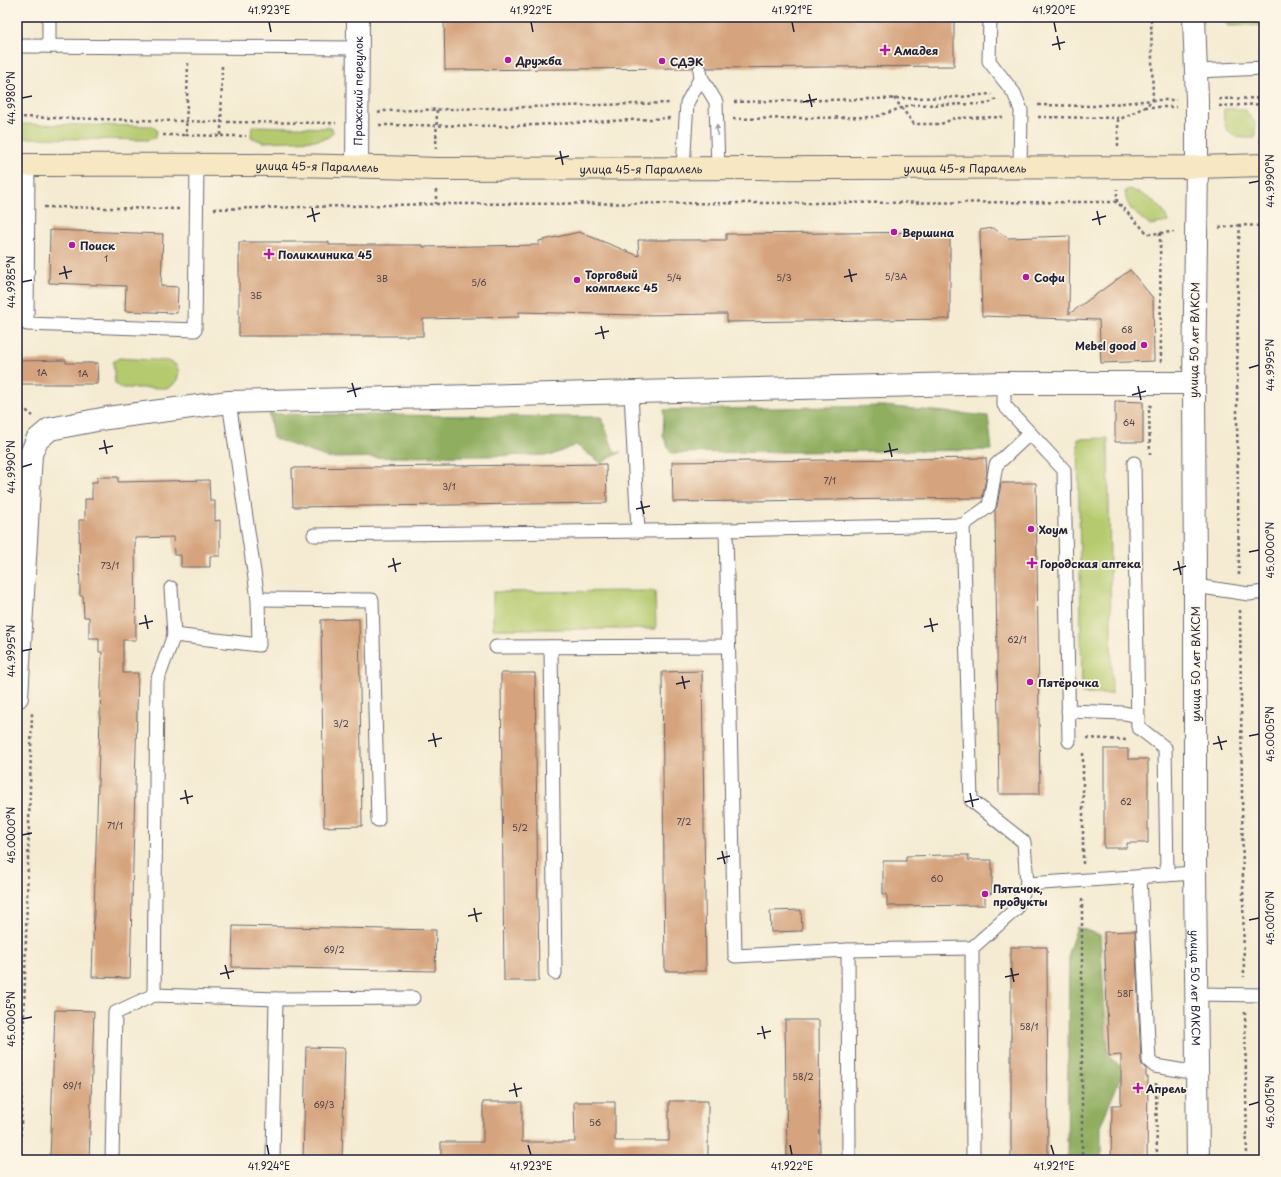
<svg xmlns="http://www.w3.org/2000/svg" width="1281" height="1177" font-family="'Playpen Sans',sans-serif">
<rect width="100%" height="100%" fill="#fcf5e5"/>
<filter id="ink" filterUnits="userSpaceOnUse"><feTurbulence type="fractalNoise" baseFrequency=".025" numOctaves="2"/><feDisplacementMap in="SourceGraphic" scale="8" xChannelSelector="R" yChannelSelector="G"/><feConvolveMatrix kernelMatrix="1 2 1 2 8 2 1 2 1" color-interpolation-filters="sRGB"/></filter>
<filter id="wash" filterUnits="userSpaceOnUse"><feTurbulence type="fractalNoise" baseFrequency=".012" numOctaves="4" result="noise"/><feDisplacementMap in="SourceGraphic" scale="16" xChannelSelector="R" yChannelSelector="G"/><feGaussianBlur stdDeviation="0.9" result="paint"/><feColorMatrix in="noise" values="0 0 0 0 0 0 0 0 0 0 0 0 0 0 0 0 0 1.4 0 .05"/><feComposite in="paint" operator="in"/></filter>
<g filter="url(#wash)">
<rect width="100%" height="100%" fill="#f4ebd2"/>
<g fill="#b5ca6e" stroke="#6c7654">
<path d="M1223,17H1260V25L1228,26L1223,20Z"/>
<path d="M1224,109H1244L1255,122V138C1232,139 1222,134 1224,109Z"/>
<path d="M17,124L153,126L157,131L155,138L147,140L17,138Z"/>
<path d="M252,126L332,128L333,132L329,137L319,140L263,142L251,137Z"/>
<path d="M1129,189C1145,195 1163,203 1168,222L1150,225C1137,214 1126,210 1125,191Z"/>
<path d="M119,358L168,361L175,364L179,371L177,380L170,388H120L115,383L113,362Z"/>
<path d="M1108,438L1112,694H1082L1078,439Z"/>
<path d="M655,591L656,629H493V592Z"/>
</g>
<g fill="#90ae61" stroke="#59684e">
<path d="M883,406L988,416L992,450L671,453L663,436L664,410Z"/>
<path d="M269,414L601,417L615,453L621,452L601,463L576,445L552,455L328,458L273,438Z"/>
<path d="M1077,927L1100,935L1108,1056L1124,1069L1101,1124V1160H1067L1069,950Z"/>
</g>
<g id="blocks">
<g fill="#d5a47e">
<path d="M444,17H954V66L707,68L703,63L699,62L695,64L692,68L445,70Z"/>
<path d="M993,228L1008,238L1070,236L1069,314L1130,270L1153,298L1154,361L1101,363L1099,320L982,316L980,230Z"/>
<path d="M50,230L163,234L161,286L178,287L177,313L125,311L126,286L49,283Z"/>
<path d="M579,232L639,256L638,240H726V234L950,232V319L727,322V314L637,315L519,312V317L423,319V336H239V242H329V245H423V247L539,245V241Z"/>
<path d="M66,360V363H98L97,384H17V361Z"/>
<path d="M1115,401L1143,402V442H1115Z"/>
<path d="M986,458L987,473L982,498L673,502L672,462Z"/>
<path d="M606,464L607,503L293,507L292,468Z"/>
<path d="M97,477H118V482L209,480L210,501H215V521L220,520V556H210V567H181V555H174L173,537L135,538L136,640H123V673H138L130,978L92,977L102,652H99V638H89V617H84L83,596H80L79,520H85V499H92V482H97Z"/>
<path d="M1001,483H1036L1040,794H999L995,510L997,507Z"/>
<path d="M359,619L362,826L324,827L321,620Z"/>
<path d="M702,671L706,971H665L662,672Z"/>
<path d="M501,673H535L539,981H504Z"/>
<path d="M1104,749H1128V759H1148V843H1127V848H1104Z"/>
<path d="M947,855H968V860H992V893L985,894V905L887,906V894H883V861H906V856Z"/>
<path d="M801,910L802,931L771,932L770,911Z"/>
<path d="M233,926L436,930L435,971L232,967Z"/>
<path d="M1135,931L1141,1061L1142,1065L1146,1069V1077H1148L1147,1160H1111L1112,1105H1121V1055L1109,1056L1104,932Z"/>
<path d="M1011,947H1047L1048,1160H1011Z"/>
<path d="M55,1010L94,1011L89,1160H50Z"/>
<path d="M785,1020H819L820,1160H787Z"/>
<path d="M306,1047L345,1048L342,1160H303Z"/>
<path d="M669,1101H708V1159L662,1160H441V1142H483V1102H522V1142H575L574,1102H615V1141H669Z"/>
</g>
</g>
</g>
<g filter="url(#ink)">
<use href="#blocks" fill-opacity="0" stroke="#6c6870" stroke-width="1"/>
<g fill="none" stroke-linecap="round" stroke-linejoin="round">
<defs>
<g id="service">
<path d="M990,17L989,61L1014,93L1021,110L1020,167"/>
<path d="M17,46L358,48"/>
<path d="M49,46V17"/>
<path d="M700,70L701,77L716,102L718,169"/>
<path d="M1197,71L1264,68"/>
<path d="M28,165L27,324L195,330L197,164"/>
<path d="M683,168L687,103L701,77"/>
<path d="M1004,383V405L1064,470L1069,741"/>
<path d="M631,393L638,531"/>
<path d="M1134,463L1138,727L1165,748L1167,875"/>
<path d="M963,525L971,800L1024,842L1027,884L1016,909L972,948L973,1160"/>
<path d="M314,535L726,530"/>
<path d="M1195,586L1249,594L1264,592"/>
<path d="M171,588L174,635"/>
<path d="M258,599L372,600L378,820"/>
<path d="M496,647L728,646"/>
<path d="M551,647L555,973"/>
<path d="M1068,711L1124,713L1138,716"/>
<path d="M1140,877L1149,1061L1155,1066L1197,1073"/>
<path d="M1027,884L1195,873"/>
<path d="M848,950L735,956L726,530L963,525L989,506L996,465L1030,433"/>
<path d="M1196,994L1264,995"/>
<path d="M154,995L157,681L174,635L259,645L258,599L229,402"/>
<path d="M112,1160L115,1013L154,995L276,999L413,998"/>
<path d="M273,1160L276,999"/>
<path d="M849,1160L848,950L972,948"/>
</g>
<g id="minor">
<path d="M1194,17L1197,100V167"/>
<path id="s1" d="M357,166L358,17"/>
<path d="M17,697L31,454L37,440L50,429L107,418L229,402L1004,383H1194"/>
</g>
<g id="tertiary">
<path id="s2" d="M1197,167L1194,383L1195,586V873L1198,1160"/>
</g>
<g id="secondary">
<path id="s3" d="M17,165C157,165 296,163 436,169L1197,167L1264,165"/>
</g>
</defs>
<use href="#service" stroke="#6c6870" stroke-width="15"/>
<use href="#minor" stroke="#6c6870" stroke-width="24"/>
<use href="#tertiary" stroke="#6c6870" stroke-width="24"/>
<use href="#secondary" stroke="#6c6870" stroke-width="24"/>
<g stroke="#6c6870" stroke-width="2.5" stroke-dasharray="3 3" stroke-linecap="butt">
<path d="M188,63L186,135L221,136L222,65"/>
<path d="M894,98L914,124H941L955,118L1004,117"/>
<path d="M1219,99L1264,98"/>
<path d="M734,102L961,97L990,94L992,95"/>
<path d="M1038,105L1094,106L1153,100H1176"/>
<path d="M1219,106L1264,104"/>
<path d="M1145,107H1176"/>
<path d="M378,113L384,111L671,103"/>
<path d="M17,117L221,122L336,123"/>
<path d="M1038,117L1121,118"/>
<path d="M733,119L875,117L910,105L987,104L996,99"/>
<path d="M379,125L514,126L670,118"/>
<path d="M163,135H186"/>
<path d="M221,136H246"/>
<path d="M1261,143L1262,98"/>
<path d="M1118,146V120L1145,107L1153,100L1151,17"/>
<path d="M436,149L437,109"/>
<path d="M436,190V204"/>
<path d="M1117,202V189"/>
<path d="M44,207L179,209"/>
<path d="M214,209L436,204L1117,202L1148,234L1174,232"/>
<path d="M1219,228L1240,225"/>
<path d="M1160,233L1161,362"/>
<path d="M17,403L33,416"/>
<path d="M1150,455L1149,408L1151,405"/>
<path d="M1239,575L1237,414L1238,254L1240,225L1263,226L1261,186"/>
<path d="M1240,610L1244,977"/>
<path d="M1087,738L1126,740"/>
<path d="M1083,864V753"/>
<path d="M1245,1012L1247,1160"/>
<path d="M1156,1083L1157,1160"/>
<path d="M20,1160L32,713"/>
<path d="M1082,1160V897"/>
</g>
<use href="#service" stroke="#fff" stroke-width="13"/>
<use href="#minor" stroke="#fff" stroke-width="22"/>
<use href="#tertiary" stroke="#fff" stroke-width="22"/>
<use href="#secondary" stroke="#f7e8c3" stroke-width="22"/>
</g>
<defs><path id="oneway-solid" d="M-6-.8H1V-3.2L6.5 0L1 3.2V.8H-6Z"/></defs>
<use fill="#9c9ca7" href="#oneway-solid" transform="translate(717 130) rotate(-92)"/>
</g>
<path fill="none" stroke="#22223b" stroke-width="1.5" d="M269,22L271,32M531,22L533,32M792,22L794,32M1054,22L1056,32M1057,36L1060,50M1052,45L1065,42M809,94L812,107M22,98L32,96M803,102L817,99M560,151L563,165M555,159L569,156M1249,183L1259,181M312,208L315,222M1097,211L1100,225M307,217L320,213M1092,220L1106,216M64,266L67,279M849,269L852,282M59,274L72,271M844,277L857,274M22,282L32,280M601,326L604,339M595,334L609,331M1249,368L1259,365M352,383L356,397M1138,386L1141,400M347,392L361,388M1132,395L1146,391M104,440L107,454M889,443L892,457M99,449L113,446M884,452L898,449M22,467L32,464M641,501L644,514M636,509L650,506M1249,552L1259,550M393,558L396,572M1178,561L1181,575M388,567L401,563M1173,570L1186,566M145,615L148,629M930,618L933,632M139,624L153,621M924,627L938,624M22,651L32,649M682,676L685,689M676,684L690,681M433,733L436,747M1218,736L1222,750M1249,736L1259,734M428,741L442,738M1213,744L1227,741M185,790L188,804M970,793L973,807M180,799L193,796M965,802L979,799M22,835L32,833M722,851L725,864M717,859L730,856M474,908L477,922M468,916L482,913M1249,920L1259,918M225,965L229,979M1011,968L1014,982M220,974L234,971M1005,977L1019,974M22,1019L32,1017M762,1026L765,1039M757,1034L771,1031M514,1083L517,1097M509,1091L522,1088M1249,1105L1259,1102M267,1145L269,1155M528,1145L531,1155M790,1145L792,1155M1051,1145L1054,1155"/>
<g fill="#b5179e" stroke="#fcf5e5" stroke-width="1.5">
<path d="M883 44h4v4h4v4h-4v4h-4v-4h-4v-4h4z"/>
<circle cx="508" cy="60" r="4"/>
<circle cx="662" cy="61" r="4"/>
<circle cx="894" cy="232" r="4"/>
<circle cx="72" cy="245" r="4"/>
<path d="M267 248h4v4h4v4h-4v4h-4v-4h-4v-4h4z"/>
<circle cx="1026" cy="277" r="4"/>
<circle cx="577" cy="280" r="4"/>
<circle cx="1144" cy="345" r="4"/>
<circle cx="1031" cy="529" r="4"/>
<path d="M1030 557h4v4h4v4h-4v4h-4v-4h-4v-4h4z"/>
<circle cx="1030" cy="682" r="4"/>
<circle cx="985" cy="894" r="4"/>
<path d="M1136 1082h4v4h4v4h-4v4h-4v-4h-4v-4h4z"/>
</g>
<g text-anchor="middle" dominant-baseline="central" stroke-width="3.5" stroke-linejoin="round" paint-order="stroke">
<g font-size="9" fill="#4f424c">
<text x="106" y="258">1</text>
<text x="896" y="276">5/3А</text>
<text x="674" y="277">5/4</text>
<text x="784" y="277">5/3</text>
<text x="382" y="278">3В</text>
<text x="479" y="282">5/6</text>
<text x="256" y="295">3Б</text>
<text x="1127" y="329">68</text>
<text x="42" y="372">1А</text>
<text x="83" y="373">1А</text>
<text x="1129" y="422">64</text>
<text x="830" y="480">7/1</text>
<text x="449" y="486">3/1</text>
<text x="110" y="565">73/1</text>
<text x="1017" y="639">62/1</text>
<text x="341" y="723">3/2</text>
<text x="1126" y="801">62</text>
<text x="684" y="821">7/2</text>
<text x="115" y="825">71/1</text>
<text x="520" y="827">5/2</text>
<text x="937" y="878">60</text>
<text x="334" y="949">69/2</text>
<text x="1125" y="993">58Г</text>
<text x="1029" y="1026">58/1</text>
<text x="803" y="1076">58/2</text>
<text x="72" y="1085">69/1</text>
<text x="324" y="1104">69/3</text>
<text x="595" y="1122">56</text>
</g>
<g font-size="11" font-weight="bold" fill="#22223b" stroke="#fcf5e5" text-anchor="start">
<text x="894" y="50">Амадея</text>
<text x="516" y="60">Дружба</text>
<text x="670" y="61">СДЭК</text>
<text x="902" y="232">Вершина</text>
<text x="80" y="245">Поиск</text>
<text x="278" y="254">Поликлиника 45</text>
<text x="585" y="274">Торговый<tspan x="585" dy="13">комплекс 45</tspan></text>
<text x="1034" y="277">Софи</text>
<text x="1136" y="345" text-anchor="end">Mebel good</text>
<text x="1039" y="529">Хоум</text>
<text x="1040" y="563">Городская аптека</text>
<text x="1038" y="682">Пятёрочка</text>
<text x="993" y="888">Пятачок,<tspan x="993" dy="13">продукты</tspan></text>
<text x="1146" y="1088">Апрель</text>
</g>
<g font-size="11" fill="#22223b" stroke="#fcf5e5">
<text stroke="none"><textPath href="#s1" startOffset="75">Пражский переулок</textPath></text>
<text stroke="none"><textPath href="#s3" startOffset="300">улица 45-я Параллель</textPath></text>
<text stroke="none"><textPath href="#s3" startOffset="948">улица 45-я Параллель</textPath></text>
<text stroke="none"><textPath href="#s3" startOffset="624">улица 45-я Параллель</textPath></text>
<text transform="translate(1194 340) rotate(-89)">улица 50 лет ВЛКСМ</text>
<text transform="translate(1195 664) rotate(-90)">улица 50 лет ВЛКСМ</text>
<text stroke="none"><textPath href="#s2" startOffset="821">улица 50 лет ВЛКСМ</textPath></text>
</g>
</g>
<rect width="1281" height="1177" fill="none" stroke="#fcf5e5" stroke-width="44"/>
<rect x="22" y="22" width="1237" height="1133" fill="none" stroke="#22223b" stroke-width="1.5"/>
<g font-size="10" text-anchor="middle" fill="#22223b">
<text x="269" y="14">41.923°E</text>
<text x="531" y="14">41.922°E</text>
<text x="792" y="14">41.921°E</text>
<text x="1054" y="14">41.920°E</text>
<text transform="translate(11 98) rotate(-90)" y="4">44.9980°N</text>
<text transform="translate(1270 181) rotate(-90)" y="4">44.9990°N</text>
<text transform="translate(11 282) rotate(-90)" y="4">44.9985°N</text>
<text transform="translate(1270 365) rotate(-90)" y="4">44.9995°N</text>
<text transform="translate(11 467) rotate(-90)" y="4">44.9990°N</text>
<text transform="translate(1270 550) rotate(-90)" y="4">45.0000°N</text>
<text transform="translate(11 651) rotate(-90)" y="4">44.9995°N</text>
<text transform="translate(1270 734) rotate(-90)" y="4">45.0005°N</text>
<text transform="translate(11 835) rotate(-90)" y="4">45.0000°N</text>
<text transform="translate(1270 918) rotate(-90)" y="4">45.0010°N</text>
<text transform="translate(11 1019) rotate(-90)" y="4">45.0005°N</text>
<text transform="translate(1270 1102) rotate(-90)" y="4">45.0015°N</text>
<text x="269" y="1170">41.924°E</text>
<text x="531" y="1170">41.923°E</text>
<text x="792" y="1170">41.922°E</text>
<text x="1054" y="1170">41.921°E</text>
</g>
</svg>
